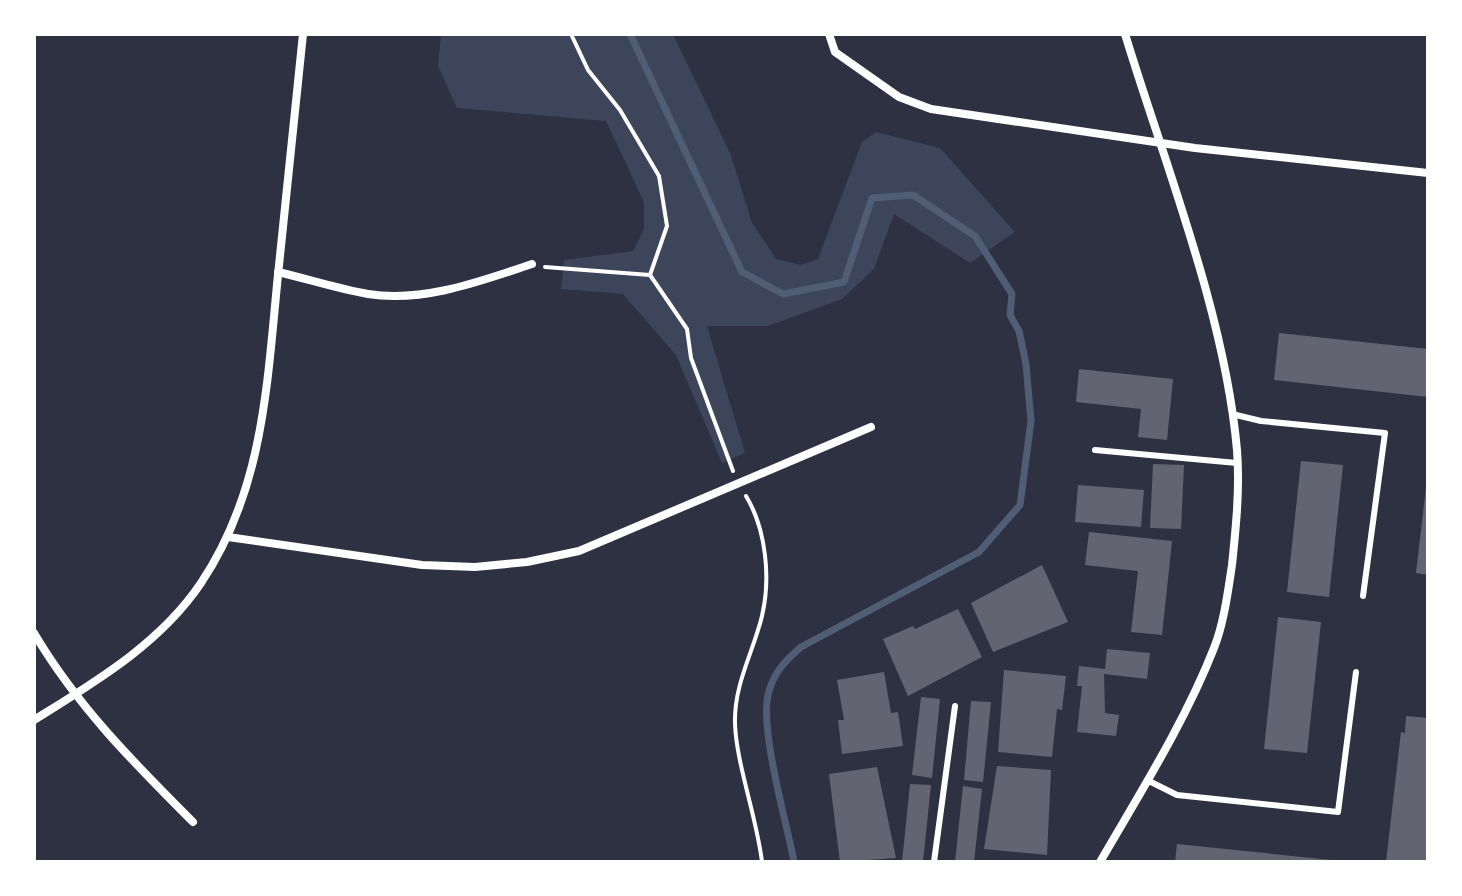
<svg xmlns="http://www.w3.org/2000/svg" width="1462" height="896" font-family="Manrope,sans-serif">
<rect width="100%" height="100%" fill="#2d3142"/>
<path fill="#3c4559" d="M441,34H673L731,155L752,223L776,259L801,265L818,259L862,142L876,132L940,148L1015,232L970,263L894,214L874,269L842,299L768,326H707L745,453L722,463L676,355L623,294L561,289L564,260L633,251L644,229V202L606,121L457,108L438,66Z"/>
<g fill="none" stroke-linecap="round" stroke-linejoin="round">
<path stroke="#4f5d75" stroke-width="7" d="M630,34L742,272L783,294L844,282L872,198L913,195L975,236L1012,294L1010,315L1019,331L1026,364L1031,421L1020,505L979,552L801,647C786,660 775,671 769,691C758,726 787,823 794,862"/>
</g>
<g fill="#626471">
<path d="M1279,333L1428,349V397L1274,380Z"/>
<path d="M1079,369L1173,379L1167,440L1138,437L1141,409L1076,402Z"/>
<path d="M1301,461L1343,465L1329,597L1287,592Z"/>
<path d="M1153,464L1184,465L1181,529L1150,528Z"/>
<path d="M1078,485L1144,490L1141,527L1075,522Z"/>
<path d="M1426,487H1428V575L1416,573Z"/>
<path d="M1089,532L1172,541L1162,635L1131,632L1138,571L1085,565Z"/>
<path d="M1042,565L1068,622L993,652L971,603Z"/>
<path d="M958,609L982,657L908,696L883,639L913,626L915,629Z"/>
<path d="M1278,617L1321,622L1307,753L1264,749Z"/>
<path d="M1107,649L1150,653L1147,679L1104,674L1105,713L1119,715L1116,736L1077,732L1082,686H1077L1079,666L1105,669Z"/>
<path d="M1004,670L1066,676L1062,710L1057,709L1052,757L998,752Z"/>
<path d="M884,672L891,713L898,712L903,746L842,754L838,720H844L837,680Z"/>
<path d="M921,697L940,699L932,778L912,775Z"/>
<path d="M971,701L991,702L983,782L964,780Z"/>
<path d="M1406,716L1428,718V862H1386L1401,732L1405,733Z"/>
<path d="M997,766L1051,770L1047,855L984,849Z"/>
<path d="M877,767L896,858L840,862L829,774Z"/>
<path d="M910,784L931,785L923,862H902Z"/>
<path d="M963,786L982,789L974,862H955Z"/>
<path d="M1177,844L1331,860V862H1175Z"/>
</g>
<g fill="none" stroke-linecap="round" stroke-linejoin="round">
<g stroke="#fff" stroke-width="4">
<path d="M571,34L588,70L620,110L659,176L667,226L650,275L687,329L691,358L733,471"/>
<path d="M545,267L650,275"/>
<path d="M746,496C766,529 771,578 762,616C753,653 734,684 735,723C736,763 757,818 762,862"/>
</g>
<g stroke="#fff" stroke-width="6">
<path d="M1232,414L1261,421L1385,433L1363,596"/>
<path d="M1095,450L1237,463"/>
<path d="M1147,780L1177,795L1338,812L1356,672"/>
<path d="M934,862L955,706"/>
</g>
<g stroke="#fff" stroke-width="8">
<path d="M829,34L835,52L899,97L931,109L1195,148L1428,173"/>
<path d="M278,272C308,279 338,289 368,294C423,303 481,281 532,264"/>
<path d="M228,537L422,565L475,567L527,562L579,551L871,427"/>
<path d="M34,633C77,706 134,763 193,822"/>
<path d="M34,720C95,682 160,644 201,583C264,489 267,383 278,275C286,195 295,114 303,34"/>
<path d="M1100,862C1140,793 1185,722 1214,648C1224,623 1228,591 1232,565C1236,527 1240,488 1237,450C1225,314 1165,165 1125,34"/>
</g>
</g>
<rect width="1462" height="896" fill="none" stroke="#ffffff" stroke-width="72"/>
</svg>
